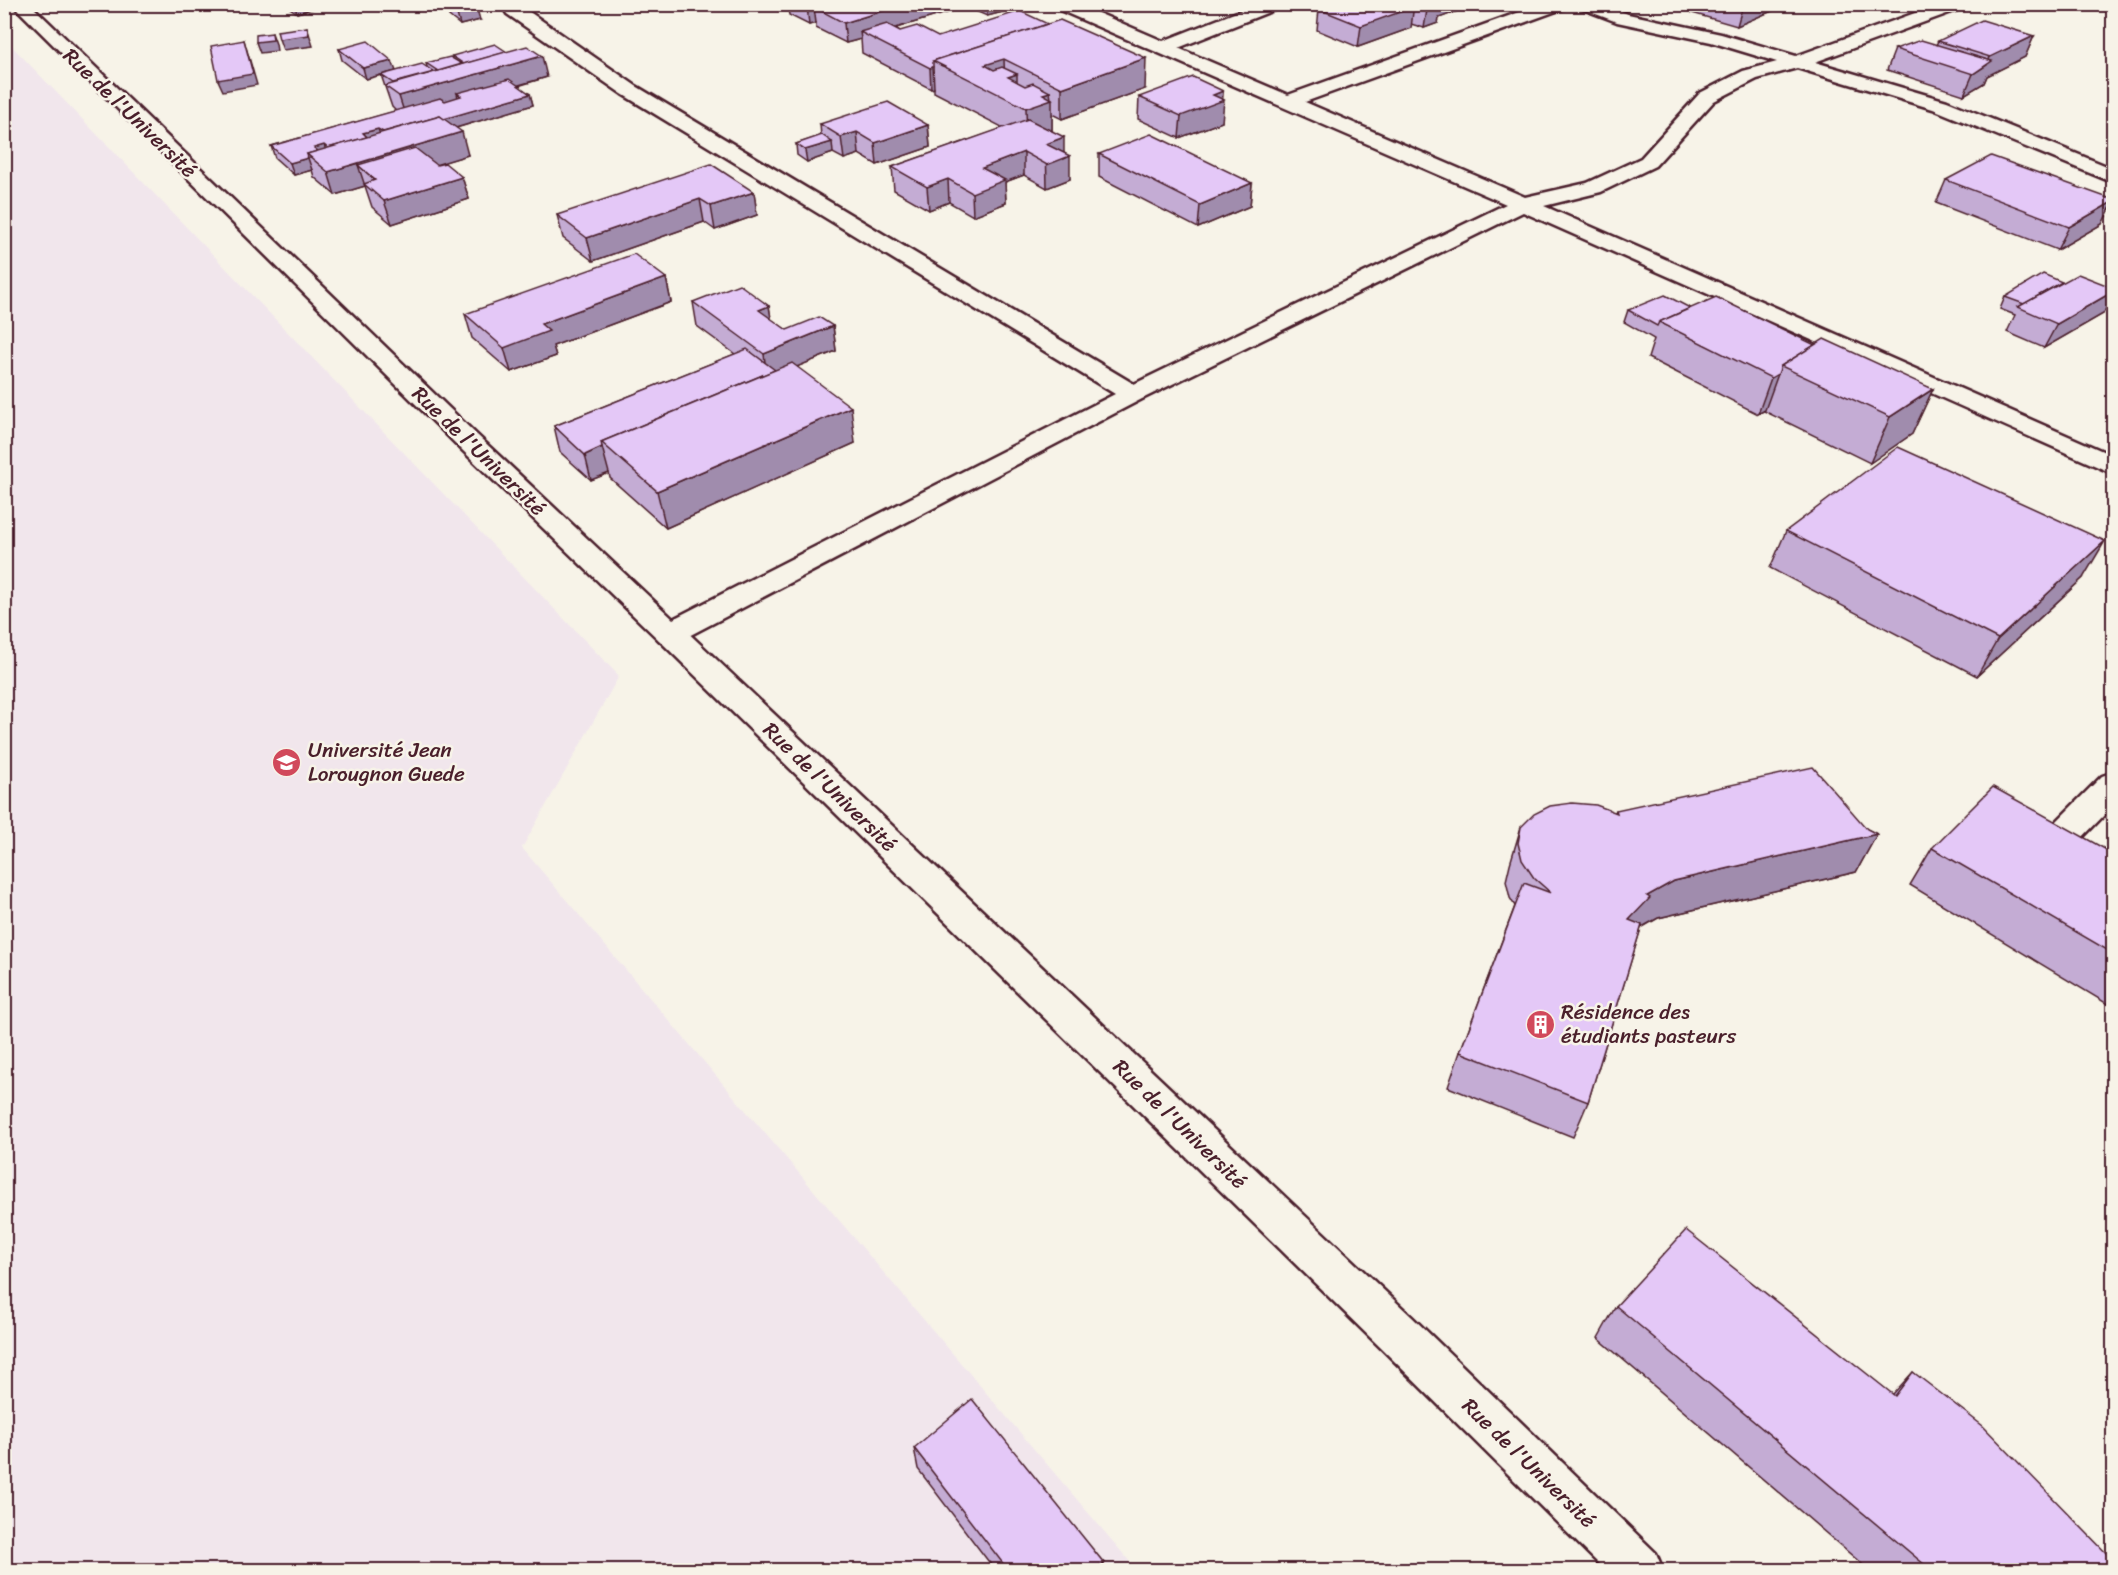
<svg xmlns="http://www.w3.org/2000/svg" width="2118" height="1575" font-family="Sriracha,sans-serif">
<rect width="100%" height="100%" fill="#f7f3e8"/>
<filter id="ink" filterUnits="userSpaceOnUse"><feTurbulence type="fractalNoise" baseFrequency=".0167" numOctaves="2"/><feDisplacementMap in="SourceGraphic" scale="12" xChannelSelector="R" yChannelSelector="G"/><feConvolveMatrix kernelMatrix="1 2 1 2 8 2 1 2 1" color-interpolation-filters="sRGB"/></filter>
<g filter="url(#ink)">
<path fill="#f1e6ec" d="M4,38L619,676L522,848L1137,1570H5Z"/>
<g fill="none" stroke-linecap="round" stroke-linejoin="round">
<defs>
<g id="street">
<path d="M12,4H30L477,435L673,619L1115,394L622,94L507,14L501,4H518L636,86L1134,384L1506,204L1055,8L1053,4H1077L1163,41L1257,4H1281L1279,8L1178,48L1288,95L1542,4H1567L1565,8L1305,102L1525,197L1587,183L1641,158L1700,93L1743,71L1777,62L1711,42L1617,22L1580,8L1578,4H1603L1628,14L1721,34L1796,56L1940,4H1965L1963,8L1815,62L1947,101L2114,169V183L1933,109L1797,68L1757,79L1714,101L1655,166L1601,192L1544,206L2114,456V474L1523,212L1142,399L681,640L670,643L659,640L459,447Z"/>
<path d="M2114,772V805L2072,848L2060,852L2048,848L2043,839L2048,830L2102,776Z"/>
</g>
<path id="secondary" d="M670,623L681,626L1411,1316L1656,1553L1663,1570H1605L1379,1346L659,640L655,633L659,626Z"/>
</defs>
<use href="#street" stroke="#4a1f2b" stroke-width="5"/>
<use href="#secondary" stroke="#4a1f2b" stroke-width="5"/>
<use href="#street" fill="#f7f3e8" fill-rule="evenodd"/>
<use href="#secondary" fill="#f7f3e8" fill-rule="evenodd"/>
</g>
<g fill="#c4acd4" stroke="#4a1f2b" stroke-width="1.5">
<path d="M127,4H158L134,10Z"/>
<path d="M284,4H328L297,13Z"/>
<path d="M787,4H962L963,8L896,28L900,31L938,37L1145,89L1062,119L1052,114V130L1064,153L1070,179L1047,188L1024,175L1005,182L1006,203L973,216L949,202L929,210L894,190L892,167L1004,128L934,92V88L931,89L862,53L861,39L846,43L816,28V23L809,25L789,15Z"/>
<path d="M964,4H1003V12L987,16L964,6Z"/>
<path d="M1146,4H1171V6L1157,10Z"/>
<path d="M1334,4H1464L1463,9L1439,18L1438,23L1424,28L1411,24V28L1358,47L1317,30L1319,9Z"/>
<path d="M1695,4H1774L1772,11L1737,26L1692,13Z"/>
<path d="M446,6L480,20L460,25L449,16Z"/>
<path d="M2034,36L2025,57L1987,76L1984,83L1964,95L1887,70L1895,49L1936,45L1938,41Z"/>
<path d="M339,49L396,71L427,67L426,63L452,58V56L547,77L518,86L530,94L533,105L456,128L468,155L437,164L462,177L469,199L392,224L372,207L365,186L335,195L314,177L312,170L294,175L275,158L271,146L396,111L392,107L381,75L366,79L342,60Z"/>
<path d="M1223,91L1222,122L1179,138L1138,119L1139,97Z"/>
<path d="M820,124L928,125L930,147L877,165L859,154L844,159L833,153L807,162L797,155L796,144L821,136Z"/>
<path d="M1099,154L1252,183L1250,206L1198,228L1099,177Z"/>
<path d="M1946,180L2114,201L2102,224L2057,250L1936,203Z"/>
<path d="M754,192L757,215L715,230L704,222L593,261L563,238L557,215Z"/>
<path d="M666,278L671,302L553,346L556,356L511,372L472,338L465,314Z"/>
<path d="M2061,283L2103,314L2044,348L2007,332L2015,315L2000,309L2005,297Z"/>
<path d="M693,302L769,306L771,319L787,330L833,326L836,351L796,367L855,443L666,528L610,478L609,473L591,480L560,452L554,426L735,354L697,326Z"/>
<path d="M1690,308L1815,345L1933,389L1912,434L1870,463L1764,411L1765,410L1758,414L1648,358L1654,339L1624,322L1628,310Z"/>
<path d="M1786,531L2083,578L1977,676L1770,568Z"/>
<path d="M1616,810L1867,829L1877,834L1856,872L1658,918L1641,928L1588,1102L1573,1137L1448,1087L1460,1052L1515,906L1510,898L1506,881L1510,864L1521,827L1615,812Z"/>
<path d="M1932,848L2114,854V1008L1910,885Z"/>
<path d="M1616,1306L1893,1394L1913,1372L2114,1570H1869L1598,1338Z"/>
<path d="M914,1448L1104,1563L1103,1570H995L918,1469Z"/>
</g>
<g fill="#a08cad" stroke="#4a1f2b" stroke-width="1.5">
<path d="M131,4H158L134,10Z"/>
<path d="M294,4H328L297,13Z"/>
<path d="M879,4L814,7L816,23L809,25L807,5Z"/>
<path d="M905,4H962L963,8L869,36L860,32L861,39L846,43L844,23Z"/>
<path d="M991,4H1003V12L987,16V6Z"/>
<path d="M1157,4H1171V6L1157,10Z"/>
<path d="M1414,4L1411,28L1358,47L1361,26L1408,5Z"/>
<path d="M1428,4H1464L1463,9L1439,18L1438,23L1424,28Z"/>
<path d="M1744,4H1774L1772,11L1737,26L1743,5Z"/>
<path d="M477,9L480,20L460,25L457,14Z"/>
<path d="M307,27L313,46L283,50L279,39Z"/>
<path d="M272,33L276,44L277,51L260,53L256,42Z"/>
<path d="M2034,36L2025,57L1987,76L1984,83L1964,95L1973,74L1987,65L1990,57Z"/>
<path d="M244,40L257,85L223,91L218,80Z"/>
<path d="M542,56L547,77L463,101L461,96L457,93L459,102L406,118L399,96Z"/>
<path d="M1146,58L1145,89L1062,119V88Z"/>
<path d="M1004,59L1005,90L940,65Z"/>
<path d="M392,61L396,71L366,79L363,68Z"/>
<path d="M933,67L934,88L931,89L930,68Z"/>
<path d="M1017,74V103L1008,77Z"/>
<path d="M1223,91L1222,100H1224L1222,122L1179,138L1181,116L1213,95Z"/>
<path d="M1050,92L1051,99H1052V130L1027,140L1026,108L1043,94Z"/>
<path d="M530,94L533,105L391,147L387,135Z"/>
<path d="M928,125L930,147L877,165L875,143Z"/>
<path d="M378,129L382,140L372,143L363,133Z"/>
<path d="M462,132L468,155L376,183L375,180L358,165L365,186L335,195L328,172Z"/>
<path d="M857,132L859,154L844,159L841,137Z"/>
<path d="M1064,137V159L1070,156V179L1047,188L1046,144Z"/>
<path d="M832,142L833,153L807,162L805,150Z"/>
<path d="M324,145L328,156L310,157L314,148Z"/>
<path d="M1024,152V175L1005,182L1006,203L973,216L972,193L982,168Z"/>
<path d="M308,158L312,170L294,175L290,163Z"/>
<path d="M462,177L469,199L392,224L384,201Z"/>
<path d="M948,179L949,202L929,210L927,187Z"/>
<path d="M1252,183L1250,206L1198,228L1200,205Z"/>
<path d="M754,192L757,215L715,230L711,206Z"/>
<path d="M700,199L704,222L593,261L587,238Z"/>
<path d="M2114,201L2102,224L2057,250L2069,227Z"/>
<path d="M666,278L671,302L553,346L556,356L511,372L504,348L541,324Z"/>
<path d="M2114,291V294L2103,314L2044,348L2057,324Z"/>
<path d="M769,306L773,331L759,310Z"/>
<path d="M833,326L836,351L767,379L764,354Z"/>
<path d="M1778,374L1765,410L1758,414L1771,378Z"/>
<path d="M1933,389L1912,434L1870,463L1890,417Z"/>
<path d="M851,407L855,443L666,528L657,491Z"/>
<path d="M602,447L609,473L591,480L585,455Z"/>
<path d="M2105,541L2083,578L1977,676L1998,639Z"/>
<path d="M1877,834L1856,872L1658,918L1635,931L1629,920L1647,896L1674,881Z"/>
<path d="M1104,1563L1103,1570H1095Z"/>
</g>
<g fill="#e4c8f7" stroke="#4a1f2b" stroke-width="1.5">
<path d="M452,4H470L477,9L457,14L446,6Z"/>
<path d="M823,4H905L844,23L814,7Z"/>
<path d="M1334,4H1409L1408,5L1414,7L1361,26L1319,9Z"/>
<path d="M1418,4H1436L1427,8Z"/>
<path d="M1020,11L1048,24L933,61V67L930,68L860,32L887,24L900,31L917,26L938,37Z"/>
<path d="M1060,20L1146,58L1062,88L1004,59L985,65L994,70L1002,67L1017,74L1008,77L1025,86L1033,83L1050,92L1043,94L1052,99L1026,108L933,61Z"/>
<path d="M1982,20L2034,36L1990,57L1938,41Z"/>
<path d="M307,27L309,35L279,39L277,31Z"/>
<path d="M272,33L273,40L256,42V35Z"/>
<path d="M244,40L253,74L218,80L211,46Z"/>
<path d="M1921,40L1992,61L1973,74L1895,49Z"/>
<path d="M368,41L392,61L363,68L339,49Z"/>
<path d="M495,44L507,52L464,64L452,56Z"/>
<path d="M527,46L542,56L399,96L385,86Z"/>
<path d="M450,57L462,64L438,71L426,63Z"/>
<path d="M422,64L434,72L393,83L381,75Z"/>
<path d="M1193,77L1223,91L1213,95L1224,100L1181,116L1139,97Z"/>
<path d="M509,79L530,94L444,119L440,116L383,132L378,129L363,133L367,137L328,148L324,145L314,148L318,151L307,154L308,158L290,163L271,146L440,98L445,101L461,96L457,93Z"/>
<path d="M888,102L928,125L875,143L857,132L841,137L820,124Z"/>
<path d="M440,116L462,132L328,172L307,154Z"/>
<path d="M1028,119L1064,137L1046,144L1070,156L1047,165L1024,152L982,168L1005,180L972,193L948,179L927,187L892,167Z"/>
<path d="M1151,134L1252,183L1200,205L1099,154Z"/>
<path d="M822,135L832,142L805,150L796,144Z"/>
<path d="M415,148L437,165L445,163L462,177L384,201L364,184L375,180L358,165Z"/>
<path d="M1991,156L2114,200V201L2069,227L1946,180Z"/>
<path d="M711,164L754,192L711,206L700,199L587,238L557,215Z"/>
<path d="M634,254L666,278L541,324L549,331L504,348L465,314Z"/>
<path d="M2043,274L2062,282L2024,304L2005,297Z"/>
<path d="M2078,274L2114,288V291L2057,324L2018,307Z"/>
<path d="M739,284L769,306L759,310L787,330L819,317L833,326L764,354L693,302Z"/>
<path d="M1665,295L1690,308L1659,322L1657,326L1628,310Z"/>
<path d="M1716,297L1815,345L1781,366L1778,374L1771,378L1659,322Z"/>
<path d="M1824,339L1933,389L1890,417L1781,366Z"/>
<path d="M747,349L775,370L601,442L602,447L585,455L554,426Z"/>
<path d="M792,363L851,407L657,491L601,442Z"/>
<path d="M1898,447L2105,541L1998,639L1786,531Z"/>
<path d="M1813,767L1867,829L1877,834L1674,881L1647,896L1650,898L1629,920L1642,925L1588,1102L1460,1052L1524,883L1551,893L1534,878L1522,860L1518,843L1521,827L1534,814L1550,806L1572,803L1596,805L1617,813L1616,810Z"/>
<path d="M1993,787L2114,854V954L1932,848Z"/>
<path d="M1686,1230L1895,1396L1913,1372L1983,1426L2114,1561V1570H1931L1616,1306Z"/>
<path d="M972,1399L1104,1563L1095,1570H1008L914,1448Z"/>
</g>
</g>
<defs>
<symbol id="university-disc" viewBox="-11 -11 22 22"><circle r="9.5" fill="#d1495b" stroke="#f7f3e8"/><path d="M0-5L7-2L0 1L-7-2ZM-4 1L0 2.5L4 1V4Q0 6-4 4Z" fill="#fff"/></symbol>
<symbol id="building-disc" viewBox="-11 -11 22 22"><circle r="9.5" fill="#d1495b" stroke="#f7f3e8"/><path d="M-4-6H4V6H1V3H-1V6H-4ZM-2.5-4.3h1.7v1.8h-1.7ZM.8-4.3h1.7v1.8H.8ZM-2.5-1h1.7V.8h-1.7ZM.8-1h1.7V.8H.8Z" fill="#fff"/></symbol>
</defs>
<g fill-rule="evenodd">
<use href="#university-disc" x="270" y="746" width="33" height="33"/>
<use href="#building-disc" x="1524" y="1008" width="33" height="33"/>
</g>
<g text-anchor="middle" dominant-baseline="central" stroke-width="5" stroke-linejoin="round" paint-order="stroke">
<g font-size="21" fill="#4a1f2b" stroke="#f7f3e8">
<text transform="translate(130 113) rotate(44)">Rue de l'Université</text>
<text transform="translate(479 451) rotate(44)">Rue de l'Université</text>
<text transform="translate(830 787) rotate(44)">Rue de l'Université</text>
<text transform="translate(1180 1124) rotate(44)">Rue de l'Université</text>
<text transform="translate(1529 1463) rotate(44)">Rue de l'Université</text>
</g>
<g font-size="21" fill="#4a1f2b" stroke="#f7f3e8" text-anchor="start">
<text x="308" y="750">Université Jean<tspan x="308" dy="24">Lorougnon Guede</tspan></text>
<text x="1561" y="1012">Résidence des<tspan x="1561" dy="24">étudiants pasteurs</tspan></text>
</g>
</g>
<rect width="2118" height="1575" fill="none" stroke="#f7f3e8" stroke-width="24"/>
<rect x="12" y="12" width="2094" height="1551" fill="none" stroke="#4a1f2b" stroke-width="2" filter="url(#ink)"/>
</svg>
